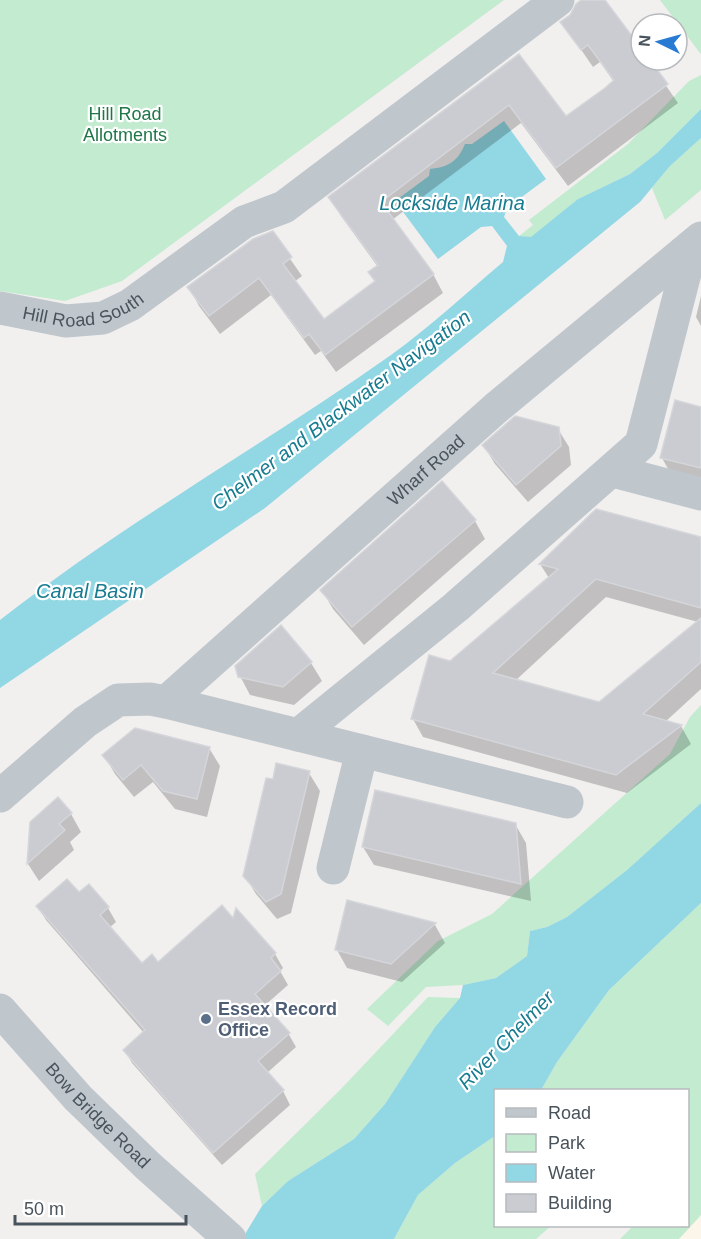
<svg xmlns="http://www.w3.org/2000/svg" width="701" height="1239" font-family="Arial,sans-serif">
<rect width="100%" height="100%" fill="#f2efef"/>
<path fill="#fbf5ea" d="M701,1213V1239H676Z"/>
<g fill="#c2ebd0">
<path d="M0,0H504L122,281L65,301L0,291Z"/>
<path d="M660,0H701V54L700,53Z"/>
<path d="M701,75V109L657,153L630,174L578,199L531,238L519,236L533,225L529,220L628,144L689,81Z"/>
<path d="M701,138V190L665,220L652,188L670,166Z"/>
<path d="M701,705V803L627,870L567,917L547,927L530,931L527,956L496,978L463,985L426,987L388,1026L367,1009L438,941L492,914L670,754L690,717Z"/>
<path d="M701,903V1215L679,1239H620L633,1226H688V1090H541L557,1062L609,990Z"/>
<path d="M428,997L460,998L435,1027L385,1104L354,1139L288,1181L262,1206L255,1174L341,1089Z"/>
<path d="M495,1136L496,1226H551L536,1239H394L418,1195L455,1163Z"/>
</g>
<g fill="#92d7e4">
<path d="M701,109V138L670,166L640,202L265,508L0,688V620C124,523 262,446 391,355C430,327 466,293 503,262L507,246L492,226L481,227L438,259L395,201L429,176L430,169C449,167 458,161 465,144H472L504,121L546,179L507,208L504,217L519,236L531,237L578,199L630,174L657,153Z"/>
<path d="M701,803V903L609,990L557,1062L541,1090H496L495,1136L455,1163L418,1195L394,1239H242L262,1206L288,1181L354,1139L385,1104L435,1027L460,998L463,985L496,978L527,956L530,931L547,927L567,917L627,870Z"/>
</g>
<g fill="#0003" fill-rule="evenodd">
<path d="M583,0H604L641,50V60H648L678,103L568,186L521,123L392,220L433,274L443,293L336,372L321,351L315,355L271,295L220,334L199,306L189,287L272,233L302,276L294,282L323,321L376,282L378,267L341,216L330,197L519,56L566,119L614,82L600,62L593,67L562,22L571,16Z"/>
<path d="M701,296V326L696,317Z"/>
<path d="M701,408V484L672,476L662,458Z"/>
<path d="M558,429L569,447L571,465L528,502L495,464L484,446Z"/>
<path d="M475,521L485,539L364,645L333,609L322,590Z"/>
<path d="M701,539V689L665,722L681,726L691,744L627,793L423,737L413,719L450,663L549,578L540,564ZM606,597L698,622L599,704L515,681Z"/>
<path d="M280,627L311,663L322,681L294,705L250,695L240,676Z"/>
<path d="M209,748L220,766L207,817L175,809L153,782L134,797L115,774L104,755Z"/>
<path d="M309,773L320,791L291,913L277,919L256,894L245,876L274,781Z"/>
<path d="M71,814L81,832L70,842L74,850L39,881L28,864L31,822Z"/>
<path d="M515,824L526,843L531,901L374,865L363,847Z"/>
<path d="M89,886L108,908L116,922L109,928L142,965L158,964L234,921L237,911L275,954L283,968L280,971L288,985L264,1006L288,1033L296,1047L267,1073L283,1091L290,1105L222,1165L132,1063L125,1050L144,1033L46,920L38,907L79,895Z"/>
<path d="M349,902L435,925L445,943L402,982L347,968L337,950Z"/>
</g>
<g fill="#caccd1" stroke="#d4d6da" stroke-width="1.5">
<path d="M581,0H605L641,48V60H650L668,84L556,168L509,105L381,202L434,274L325,355L309,334L304,338L259,278L209,316L187,287L253,239L273,231L292,257L283,264L324,319L375,281L368,272L378,265L328,197L519,54L566,116L605,88L614,80L588,45L581,50L560,22L570,15L576,4Z"/>
<path d="M675,400L701,407V468L660,458Z"/>
<path d="M515,416L559,427L561,446L516,485L482,445Z"/>
<path d="M442,481L476,520L352,627L320,590Z"/>
<path d="M596,509L701,537V608L596,579L493,673L599,702L701,618V662L643,714L682,725L616,775L411,719L429,655L450,661L558,569L539,564Z"/>
<path d="M281,625L312,662L283,687L238,677L235,666Z"/>
<path d="M135,728L210,747L197,799L163,791L141,765L123,780L102,755Z"/>
<path d="M276,763L310,771L281,894L266,902L243,876L266,778L273,779Z"/>
<path d="M375,790L516,823L521,884L362,847Z"/>
<path d="M58,797L72,813L59,824L65,830L27,864L30,822Z"/>
<path d="M67,879L79,892L89,884L109,907L100,915L142,963L152,954L158,962L222,905L233,918L236,908L276,953L271,958L281,971L255,994L290,1033L258,1061L284,1090L213,1153L123,1050L145,1030L36,906Z"/>
<path d="M347,900L436,923L391,964L335,950Z"/>
</g>
<g fill="none" stroke-linecap="round" stroke-linejoin="round">
<g stroke="#bfc7cd" stroke-width="33">
<path id="s1" d="M0,308L66,321L103,318L130,305L244,222L284,207L558,0"/>
<path d="M613,471L701,494"/>
<path d="M166,702L567,802"/>
<path d="M298,735L456,607L641,444L692,246"/>
<path id="s2" d="M0,796L85,722L118,700L150,699L166,702L496,408L701,238"/>
<path d="M333,868L362,751"/>
<path id="s3" d="M0,1010L78,1098L148,1166L230,1239"/>
</g>
</g>
<circle fill="#5c6f8a" stroke="#fff" stroke-width="2" cx="206" cy="1019" r="6"/>
<g text-anchor="middle" dominant-baseline="central" stroke-width="4.5" stroke-linejoin="round" paint-order="stroke">
<g font-size="18" fill="#1f7747" stroke="#fff">
<text x="125" y="114">Hill Road<tspan x="125" dy="21">Allotments</tspan></text>
</g>
<g font-size="18" fill="#49535b" stroke="#fff">
<text stroke="none"><textPath href="#s1" startOffset="86">Hill Road South</textPath></text>
<text stroke="none"><textPath href="#s2" startOffset="549">Wharf Road</textPath></text>
<text stroke="none"><textPath href="#s3" startOffset="144">Bow Bridge Road</textPath></text>
</g>
<g font-size="18" font-weight="bold" fill="#4e5e75" stroke="#fff" text-anchor="start">
<text x="218" y="1009">Essex Record<tspan x="218" dy="21">Office</tspan></text>
</g>
<g font-size="20" font-style="italic" fill="#187c90" stroke="#fff">
<text x="452" y="203">Lockside Marina</text>
<text transform="translate(341 410) rotate(-37)">Chelmer and Blackwater Navigation</text>
<text x="90" y="591">Canal Basin</text>
<text transform="translate(506 1040) rotate(-46)">River Chelmer</text>
</g>
</g>
<rect x="494" y="1089" width="195" height="138" fill="#ffffff" stroke="#b6babd" stroke-width="1.5"/>
<rect x="506" y="1108" width="30" height="9" fill="#bfc7cd" stroke="#b6babd" stroke-width="1.5"/>
<text x="548" y="1119" font-size="18" fill="#49535b">Road</text>
<rect x="506" y="1134" width="30" height="18" fill="#c2ebd0" stroke="#b6babd" stroke-width="1.5"/>
<text x="548" y="1149" font-size="18" fill="#49535b">Park</text>
<rect x="506" y="1164" width="30" height="18" fill="#92d7e4" stroke="#b6babd" stroke-width="1.5"/>
<text x="548" y="1179" font-size="18" fill="#49535b">Water</text>
<rect x="506" y="1194" width="30" height="18" fill="#caccd1" stroke="#b6babd" stroke-width="1.5"/>
<text x="548" y="1209" font-size="18" fill="#49535b">Building</text>
<g transform="translate(659 42) rotate(275)"><circle r="28" fill="#ffffff" stroke="#b6babd" stroke-width="1.5"/>
<path d="M0-4.5L10 22L0 15L-10 22Z" fill="#297ad2"/>
<text y="-9" font-size="16" font-weight="bold" text-anchor="middle" fill="#49535b">N</text>
</g>
<path d="M15 1215v9h171v-9" fill="none" stroke="#49535b" stroke-width="3"/>
<text x="24" y="1215" font-size="18" fill="#49535b" stroke="#ffffff" stroke-width="4.5" paint-order="stroke">50 m</text>
</svg>
